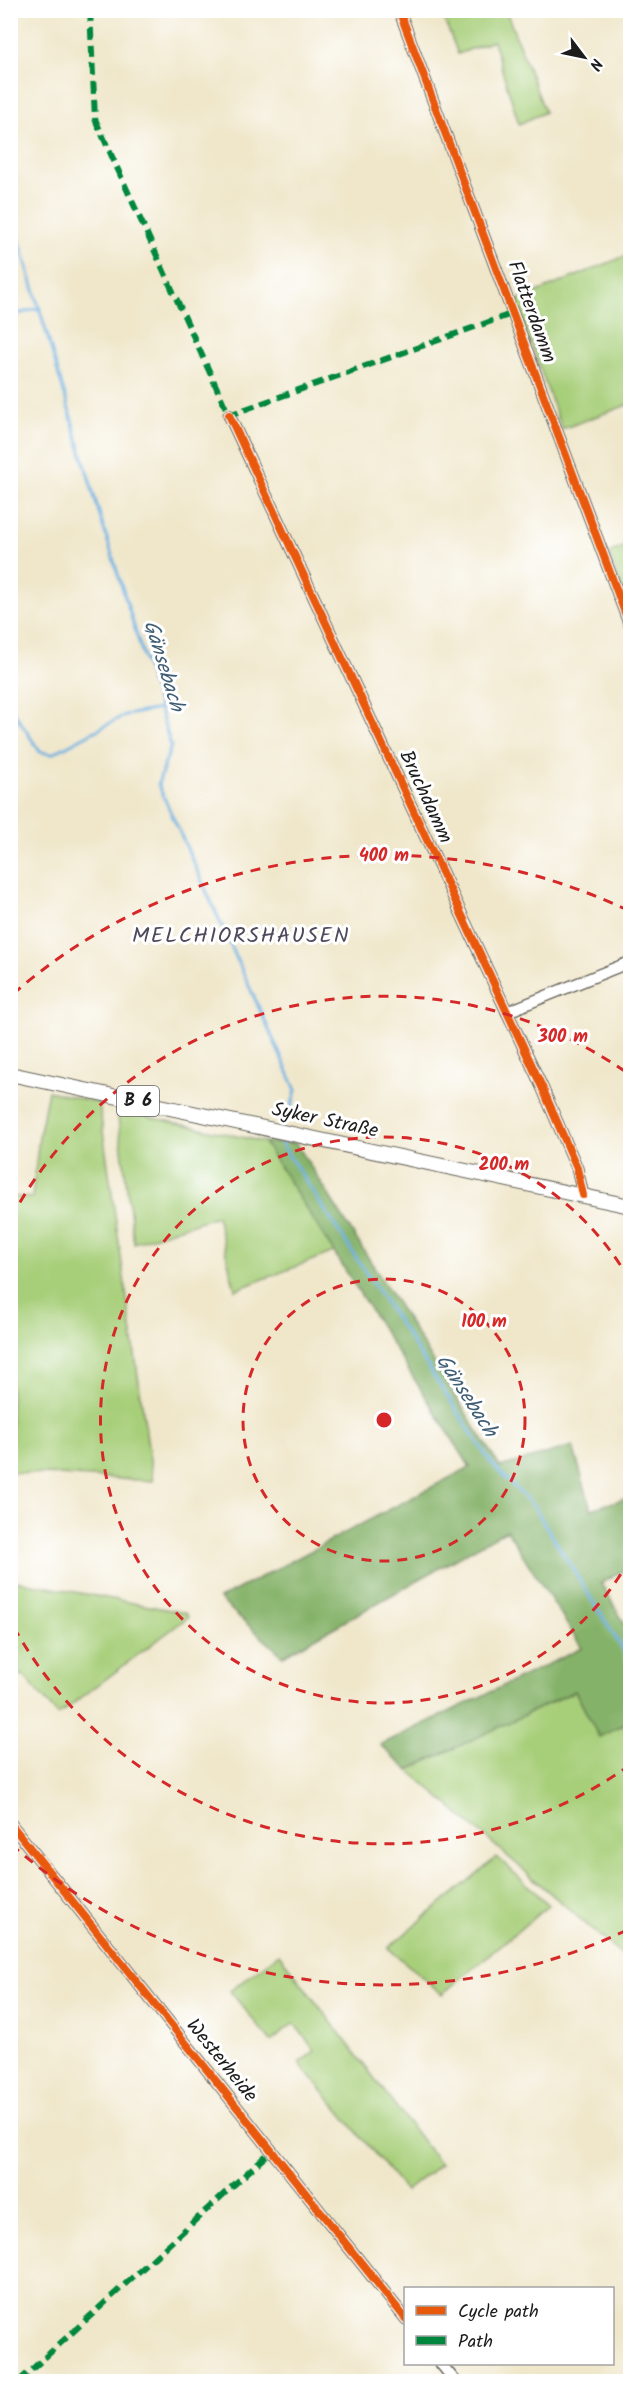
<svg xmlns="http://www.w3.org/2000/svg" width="641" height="2392" font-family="Kalam,sans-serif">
<rect width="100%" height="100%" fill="#fff"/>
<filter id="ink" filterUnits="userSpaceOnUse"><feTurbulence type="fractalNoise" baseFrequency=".0167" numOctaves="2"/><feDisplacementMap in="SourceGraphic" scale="12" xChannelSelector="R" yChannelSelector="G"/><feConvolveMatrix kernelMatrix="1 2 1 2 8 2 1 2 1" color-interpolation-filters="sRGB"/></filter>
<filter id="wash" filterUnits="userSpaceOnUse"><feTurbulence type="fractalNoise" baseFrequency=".008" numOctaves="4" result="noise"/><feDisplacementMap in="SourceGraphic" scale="24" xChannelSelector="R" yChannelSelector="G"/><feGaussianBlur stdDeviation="1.35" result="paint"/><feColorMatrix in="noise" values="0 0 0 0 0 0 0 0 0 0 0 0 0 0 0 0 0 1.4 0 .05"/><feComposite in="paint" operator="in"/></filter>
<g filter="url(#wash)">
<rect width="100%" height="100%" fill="#f0e7cb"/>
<g fill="#a7cf79" stroke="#62764a" stroke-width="1.5">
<path d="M441,11H506L545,112L519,124L493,41L458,54Z"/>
<path d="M630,254V404L562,429L515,301Z"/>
<path d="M630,544V610L609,553Z"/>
<path d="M48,1091L99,1103L153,1481L11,1472V1196L32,1198L39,1137Z"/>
<path d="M117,1110L264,1142L334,1252L235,1290L217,1216L134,1243Z"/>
<path d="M11,1580L186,1613L188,1617L58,1715L22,1674L11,1683Z"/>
<path d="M575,1691L599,1737L630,1721V1962L408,1770Z"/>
<path d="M497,1857L549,1905L442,1994L388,1948Z"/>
<path d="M279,1954L440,2164L406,2191L299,2063L315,2051L294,2023L271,2042L230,1991Z"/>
</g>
<path fill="#85b269" stroke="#506742" stroke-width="1.5" d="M264,1142L296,1143L500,1467L573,1446L591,1509L630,1497V1567L601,1583L630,1633V1721L599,1737L575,1691L408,1770L380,1745L582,1648L507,1530L283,1656L219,1599L470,1467Z"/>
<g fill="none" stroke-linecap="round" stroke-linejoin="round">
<g stroke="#6aafe0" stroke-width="3">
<path d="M10,208L100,516L171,746L158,784L296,1090L289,1117"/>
<path d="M10,316L40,308"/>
<path d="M10,706L40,752L52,754L125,715L160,709"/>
<path d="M283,1142L282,1145L492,1464L534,1507L630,1661"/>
</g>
</g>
</g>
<g filter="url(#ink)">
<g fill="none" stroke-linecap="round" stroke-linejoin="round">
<defs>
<g id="minor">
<path d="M399,10L630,626"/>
<path d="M229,415L542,1087L577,1168L583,1195"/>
<path d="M507,1012L630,962"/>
<path d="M10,1823L406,2319"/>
<path d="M441,2364L456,2382"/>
</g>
<path id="major" d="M10,1074L630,1206"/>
</defs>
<use href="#minor" stroke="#666359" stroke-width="13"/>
<use href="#major" stroke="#666359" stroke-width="16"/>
<use href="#minor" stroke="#fff" stroke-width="10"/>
<use href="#major" stroke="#fff" stroke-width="14"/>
<g stroke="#00873e" stroke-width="6" stroke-dasharray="12 6" stroke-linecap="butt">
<path d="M90,10L95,119L229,415L514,313"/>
<path d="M18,2382L271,2151"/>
</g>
<defs>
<g id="cycleway">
<path d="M399,10L630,626"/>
<path d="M229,415L542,1087L577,1168L583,1195"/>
<path d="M10,1823L406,2319"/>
</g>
</defs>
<use href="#cycleway" stroke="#fff" stroke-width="11"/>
<use href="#cycleway" stroke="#e8590c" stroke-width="8"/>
</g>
</g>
<g fill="none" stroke="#d62828" stroke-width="3" stroke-dasharray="10 8">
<circle cx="384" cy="1420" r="141"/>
<path d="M630 1559A283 283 0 1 1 630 1281"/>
<path d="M630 1765A424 424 0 0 1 11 1622M11 1218A424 424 0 0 1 630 1075"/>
<path d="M627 1930A565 565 0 0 1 13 1846M13 994A565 565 0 0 1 627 910"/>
</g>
<g text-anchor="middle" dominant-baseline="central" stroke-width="6" stroke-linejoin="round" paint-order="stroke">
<rect fill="#fff" stroke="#606060" stroke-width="1.5" x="117" y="1086" width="42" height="30" rx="4.5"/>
<g font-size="18" font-weight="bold" fill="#1c1c1c">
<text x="138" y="1101">B 6</text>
</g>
<g font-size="20" fill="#1c1c1c" stroke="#fff">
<text transform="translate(531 312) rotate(70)">Flatterdamm</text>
<text transform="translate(425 797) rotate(65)">Bruchdamm</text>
<text transform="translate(325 1121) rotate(12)">Syker Straße</text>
<text transform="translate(221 2061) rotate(51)">Westerheide</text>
</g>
<g font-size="21" font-style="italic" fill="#3f5e74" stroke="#fff">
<text transform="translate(163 666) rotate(73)">Gänsebach</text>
<text transform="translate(466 1396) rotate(57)">Gänsebach</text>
</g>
<g font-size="22" letter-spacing="1.5" fill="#4f4a5b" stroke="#fff">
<text x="241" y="936">MELCHIORSHAUSEN</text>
</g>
</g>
<circle cx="384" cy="1420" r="9" fill="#d62828" stroke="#fff" stroke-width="3"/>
<g font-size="18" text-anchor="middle" font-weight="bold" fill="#d62828" stroke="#fff" stroke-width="6" stroke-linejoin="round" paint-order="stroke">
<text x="384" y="861">400 m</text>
<text x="563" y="1042">300 m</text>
<text x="504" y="1170">200 m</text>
<text x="484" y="1327">100 m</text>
</g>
<rect width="641" height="2392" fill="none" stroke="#fff" stroke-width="36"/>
<rect x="404" y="2287" width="210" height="78" fill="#ffffff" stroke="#a4a4a4" stroke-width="1.5"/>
<rect x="416" y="2306" width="30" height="9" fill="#e8590c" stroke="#a4a4a4" stroke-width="1.5"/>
<text x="458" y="2317" font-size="18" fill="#1c1c1c">Cycle path</text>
<rect x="416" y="2336" width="30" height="9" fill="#00873e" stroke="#a4a4a4" stroke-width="1.5"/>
<text x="458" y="2347" font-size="18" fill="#1c1c1c">Path</text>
<g transform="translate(584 57) rotate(122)" stroke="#ffffff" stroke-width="4.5" paint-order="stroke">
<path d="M0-4.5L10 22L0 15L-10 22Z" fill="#1c1c1c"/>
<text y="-9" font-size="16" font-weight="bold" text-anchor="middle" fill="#1c1c1c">N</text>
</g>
</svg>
